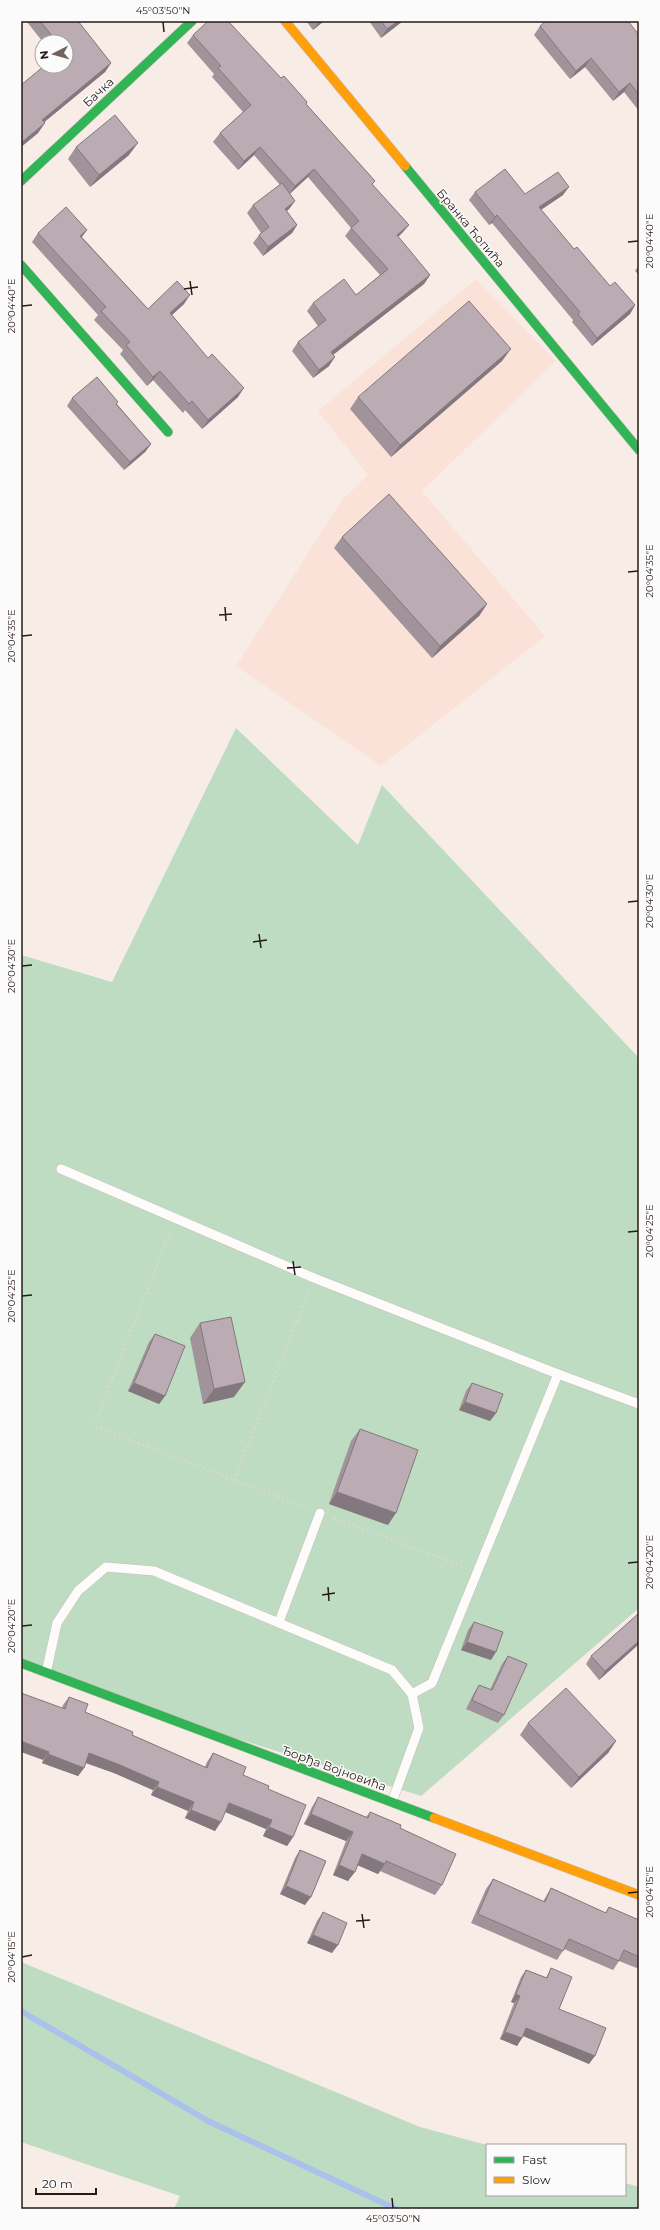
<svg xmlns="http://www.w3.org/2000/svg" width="660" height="2230" font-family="Montserrat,sans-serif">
<rect width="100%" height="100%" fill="#f8ece7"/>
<path fill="#fbe2d8" d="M476,279L556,361L422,491L545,636L381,766L236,666L342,500L368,475L318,411Z"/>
<g fill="#bddcc1">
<path d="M236,728L358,845L382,785L639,1058V1608L421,1796L91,1693L21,1663V955L112,982Z"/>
<path d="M21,1962L420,2127L487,2145V2195H625V2183L639,2187V2209H174L180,2196L21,2142Z"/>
</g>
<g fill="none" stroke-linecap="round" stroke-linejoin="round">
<path stroke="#aac2eb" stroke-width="6" d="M21,2011L208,2121L396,2209"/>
<defs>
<g id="lane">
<path d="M61,1169L314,1278L558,1374L432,1683L412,1694"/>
<path d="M558,1374L639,1404"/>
<path d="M279,1622L320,1513"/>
<path d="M46,1673L57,1623L78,1591L106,1567L154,1571L392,1670L412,1694L419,1728L392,1802"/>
</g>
<g id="fast">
<path d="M405,166L639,450"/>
<path d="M21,181L192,21"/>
<path d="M21,265L168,432"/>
<path d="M21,1663L434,1818"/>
</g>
<g id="slow">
<path d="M285,21L405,166"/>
<path d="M434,1818L639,1895"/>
</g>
</defs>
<use href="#lane" stroke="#cbbfba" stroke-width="10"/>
<use href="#fast" stroke="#cbbfba" stroke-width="10"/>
<use href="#slow" stroke="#cbbfba" stroke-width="10"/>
<g stroke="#dad6d4" stroke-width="2.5" stroke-dasharray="2 3" stroke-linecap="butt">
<path d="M170,1232L94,1426L307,1508"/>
<path d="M234,1480L309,1291"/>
<path d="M334,1518L464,1567"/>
</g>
<use href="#lane" stroke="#fefcfb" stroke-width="9"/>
<use href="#fast" stroke="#30b455" stroke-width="9"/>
<use href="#slow" stroke="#ff9f0a" stroke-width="9"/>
</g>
<g fill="#a1939a">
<path d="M28,21H78L111,63L105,72L44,122L38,133L21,147V85L66,66V42H43L27,22Z"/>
<path d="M306,21H324L313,30Z"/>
<path d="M369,21H403L381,38Z"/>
<path d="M540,26L639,35V111L624,92L613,101L585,67L570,79L534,35Z"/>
<path d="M193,35L281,78L307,102L306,104L375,181L372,185L409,225L402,233L398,237L430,275L424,284L333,355L329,366L313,378L292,351L298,342L318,326L307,311L313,303L356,295L380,275L345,236L351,228L308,177L290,194L295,201L289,209L287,211L297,225L292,233L263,256L253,243L259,235L261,233L247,213L253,205L280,185L254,155L238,170L213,142L220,133L243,112L212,77L214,74L187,43Z"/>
<path d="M76,147L129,155L90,187L68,159Z"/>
<path d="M475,192L525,194L563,195L541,210L574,249L610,286L635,305L630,314L592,346L572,322L573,320L492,223L489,225L469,200Z"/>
<path d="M87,230L82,237L148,309L184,304L172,315L238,397L202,429L185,410L183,413L153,380L147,386L120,354L123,350L94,320L98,315L32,242L38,233Z"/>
<path d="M639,265V275L635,271Z"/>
<path d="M502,361L391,457L350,409L358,397Z"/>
<path d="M72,398L117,404L151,444L145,452L124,470L67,406Z"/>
<path d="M342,537L487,604L479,616L432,658L334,548Z"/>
<path d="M200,1323L234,1397L203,1404L190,1338Z"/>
<path d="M155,1334L165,1396L159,1404L128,1391L149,1342Z"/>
<path d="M472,1383L496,1413L490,1421L459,1410L466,1391Z"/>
<path d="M360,1429L388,1525L329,1504L351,1441Z"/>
<path d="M474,1622L491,1660L461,1650L468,1630Z"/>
<path d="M639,1644L599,1680L586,1664L591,1656Z"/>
<path d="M508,1656L504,1715L498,1723L466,1709L474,1693L479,1685L490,1690L502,1664Z"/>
<path d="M69,1697L85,1712L132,1735L205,1767L207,1762L213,1753L243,1775L268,1789L293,1837L287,1846L263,1836L266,1829L225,1812L215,1831L185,1818L188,1811L151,1795L153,1790L114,1773L86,1763L84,1768L78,1776L42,1763L63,1705Z"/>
<path d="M528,1723L616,1741L608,1753L571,1788L520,1735Z"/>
<path d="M318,1797L366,1817L370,1812L400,1828L442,1885L435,1895L380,1871L378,1874L357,1865L348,1881L333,1875L346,1841L304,1824L312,1807Z"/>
<path d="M300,1850L305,1905L280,1894L295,1858Z"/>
<path d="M493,1879L543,1902L545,1898L551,1888L605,1913L609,1907L639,1920V1969L619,1961L613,1970L564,1949L557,1960L471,1923L486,1889Z"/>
<path d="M323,1912L332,1953L307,1943L317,1921Z"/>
<path d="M551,1968L559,2009L589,2064L523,2036L517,2046L500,2039L514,2003L511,2002L521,1977L526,1970L546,1978Z"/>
</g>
<g fill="#83787d">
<path d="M320,21H324L313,30L319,22Z"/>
<path d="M398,21H403L381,38L387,29Z"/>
<path d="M591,58L585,67L570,79L576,71Z"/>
<path d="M111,63L105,72L36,129L42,120Z"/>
<path d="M630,83L624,92L613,101L619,92Z"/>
<path d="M45,123L38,133L21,147V143Z"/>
<path d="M138,143L129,155L90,187L99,175Z"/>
<path d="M260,147L254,155L238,170L244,161Z"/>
<path d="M314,169L308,177L289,194L295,186Z"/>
<path d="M569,187L563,195L533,215L539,207Z"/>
<path d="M295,201L289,209L279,217L285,209Z"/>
<path d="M497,215L492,223L489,225L495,217Z"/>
<path d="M297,225L292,233L263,256L268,247Z"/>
<path d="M409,225L402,233L391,244L397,235Z"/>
<path d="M87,230L80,239V236Z"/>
<path d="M430,275L424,284L325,361L331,352Z"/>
<path d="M190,295L184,304L164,322L170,313Z"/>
<path d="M635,305L630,314L592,346L597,338Z"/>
<path d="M511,349L502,361L391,457L400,445Z"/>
<path d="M335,357L329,366L313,378L319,370Z"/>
<path d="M160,371L153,380L147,386L153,377Z"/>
<path d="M244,388L238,397L202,429L208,420Z"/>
<path d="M151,444L145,452L124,470L130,462Z"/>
<path d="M487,604L479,616L432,658L440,646Z"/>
<path d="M245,1382L234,1397L203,1404L214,1389Z"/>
<path d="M134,1383L165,1396L159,1404L128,1391Z"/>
<path d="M465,1402L496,1413L490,1421L459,1410Z"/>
<path d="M337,1492L396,1513L388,1525L329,1504Z"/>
<path d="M639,1641V1644L599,1680L605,1671Z"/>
<path d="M467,1642L496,1652L491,1660L461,1650Z"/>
<path d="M21,1741L49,1752L43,1760L21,1752Z"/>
<path d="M616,1741L608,1753L571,1788L579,1777Z"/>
<path d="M89,1753L120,1765L159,1782L153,1790L114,1773L83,1762Z"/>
<path d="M48,1754L84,1768L78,1776L42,1763Z"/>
<path d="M157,1787L194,1802L188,1811L151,1795Z"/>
<path d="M229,1803L272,1820L266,1829L223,1811Z"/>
<path d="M191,1810L221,1822L215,1831L185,1818Z"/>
<path d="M311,1814L353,1832L346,1841L304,1824Z"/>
<path d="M269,1827L293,1837L287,1846L263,1836Z"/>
<path d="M362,1854L385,1864L378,1874L355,1864Z"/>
<path d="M339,1865L355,1872L348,1881L333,1875Z"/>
<path d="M286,1886L311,1897L305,1905L280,1894Z"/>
<path d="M313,1935L338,1945L332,1953L307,1943Z"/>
<path d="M516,1994L520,1996L514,2003L511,2002Z"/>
<path d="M526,2028L595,2056L589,2064L521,2035Z"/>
<path d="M505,2032L522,2038L517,2046L500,2039Z"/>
</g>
<g fill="#bbabb3" stroke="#83787d">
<path d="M40,21H78L111,63L42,120L45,123L21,143V85L44,66H66V42H57Z"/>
<path d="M208,21H228L281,78L284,76L307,102L306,104L375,181L372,184L409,225L397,235L430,275L331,352L335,357L319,370L298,342L326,320L313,303L344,279L356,295L388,269L351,228L359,221L314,169L295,186L260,147L244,161L220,133L251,105L218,68L221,66L193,35Z"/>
<path d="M381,21H398L387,29Z"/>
<path d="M546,21H628L639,35V95L630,83L619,92L591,58L576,71L540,26Z"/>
<path d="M115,115L138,143L99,175L76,147Z"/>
<path d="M505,169L525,194L558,172L569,187L539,207L574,249L577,247L610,286L615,282L635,305L597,338L578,314L580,312L497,215L495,217L475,192Z"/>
<path d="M282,183L295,201L285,209L297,225L268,247L259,235L269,227L253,205Z"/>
<path d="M66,207L87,230L80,236L148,309L177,281L190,295L170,313L208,358L212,354L244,388L208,420L192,401L189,404L160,371L153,377L126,345L130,342L101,311L106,307L38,233Z"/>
<path d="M469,301L511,349L400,445L358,397Z"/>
<path d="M97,377L118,402L116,404L151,444L130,462L72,398Z"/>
<path d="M389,494L487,604L440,646L342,537Z"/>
<path d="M231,1317L245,1382L214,1389L200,1323Z"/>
<path d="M155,1334L185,1346L165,1396L134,1383Z"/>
<path d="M472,1383L503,1394L496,1413L465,1402Z"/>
<path d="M360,1429L418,1450L396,1513L337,1492Z"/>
<path d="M639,1613V1641L605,1671L591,1656Z"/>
<path d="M474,1622L503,1632L496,1652L467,1642Z"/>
<path d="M508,1656L527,1664L504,1715L472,1700L479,1685L492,1690Z"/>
<path d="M566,1688L616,1741L579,1777L528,1723Z"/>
<path d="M21,1693L65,1709L69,1697L88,1704L85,1712L133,1732L132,1735L207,1768L213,1753L246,1767L243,1775L269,1786L268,1789L306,1805L293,1837L269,1827L272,1820L229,1803L221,1822L191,1810L194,1802L157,1787L159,1782L120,1765L89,1753L84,1768L48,1754L49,1752L21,1741Z"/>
<path d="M318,1797L368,1818L370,1812L401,1825L400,1828L456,1854L442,1885L386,1861L385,1864L362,1854L355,1872L339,1865L353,1832L311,1814Z"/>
<path d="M300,1850L326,1861L311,1897L286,1886Z"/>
<path d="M493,1879L545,1902L551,1888L606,1913L609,1907L639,1920V1957L624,1950L619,1961L569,1939L563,1951L478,1914Z"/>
<path d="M323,1912L347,1923L338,1945L313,1935Z"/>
<path d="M551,1968L572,1977L559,2009L606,2028L595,2056L526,2028L522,2038L505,2032L520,1996L516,1994L526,1970L547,1978Z"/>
</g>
<path fill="none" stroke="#281b16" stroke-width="1.5" d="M163,22L164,32M628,242L638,241M190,281L192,295M184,289L198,287M22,306L32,305M628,572L638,571M225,607L226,621M219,615L232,614M22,636L32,635M628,902L638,901M259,934L261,948M253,942L267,940M22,966L32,965M628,1232L638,1231M293,1261L295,1275M287,1268L301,1267M22,1296L32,1295M628,1563L638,1562M328,1587L329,1601M322,1595L335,1593M22,1626L32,1625M628,1893L638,1892M362,1914L364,1928M356,1921L370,1920M22,1957L32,1955M392,2198L393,2208"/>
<g text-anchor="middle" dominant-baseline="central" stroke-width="3" stroke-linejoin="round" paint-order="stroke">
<g font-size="12" fill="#281b16" stroke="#fbfbfb">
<text transform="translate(98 92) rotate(-43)">Бачка</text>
<text transform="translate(471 228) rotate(50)">Бранка Ћопића</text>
<text transform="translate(334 1768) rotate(20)">Ђорђа Војновића</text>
</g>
</g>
<rect width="660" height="2230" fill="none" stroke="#fbfbfb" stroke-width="44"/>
<rect x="486" y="2144" width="140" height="52" fill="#fbfbfb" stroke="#a7a19f"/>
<rect x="494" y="2157" width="20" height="6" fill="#30b455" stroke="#a7a19f"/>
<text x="522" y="2164" font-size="12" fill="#281b16">Fast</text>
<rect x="494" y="2177" width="20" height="6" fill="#ff9f0a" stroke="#a7a19f"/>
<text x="522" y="2184" font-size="12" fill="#281b16">Slow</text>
<g transform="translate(54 54) rotate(264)"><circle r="19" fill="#fbfbfb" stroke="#a7a19f"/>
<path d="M0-3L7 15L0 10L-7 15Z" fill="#71645f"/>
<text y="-6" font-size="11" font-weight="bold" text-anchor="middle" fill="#281b16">N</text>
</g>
<path d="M36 2188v6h60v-6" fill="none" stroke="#281b16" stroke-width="2"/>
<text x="42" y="2188" font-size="12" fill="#281b16" stroke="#fbfbfb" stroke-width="3" paint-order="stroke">20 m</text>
<rect x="22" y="22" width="616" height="2186" fill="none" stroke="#281b16" stroke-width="1.5"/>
<g font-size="10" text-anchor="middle" fill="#281b16">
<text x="163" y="14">45°03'50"N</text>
<text transform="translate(649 241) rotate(-90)" y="4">20°04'40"E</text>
<text transform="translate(11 306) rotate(-90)" y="4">20°04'40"E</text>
<text transform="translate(649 571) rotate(-90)" y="4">20°04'35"E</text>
<text transform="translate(11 636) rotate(-90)" y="4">20°04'35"E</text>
<text transform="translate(649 901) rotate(-90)" y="4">20°04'30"E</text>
<text transform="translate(11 966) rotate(-90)" y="4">20°04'30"E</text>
<text transform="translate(649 1231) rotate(-90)" y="4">20°04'25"E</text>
<text transform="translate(11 1296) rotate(-90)" y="4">20°04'25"E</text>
<text transform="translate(649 1562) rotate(-90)" y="4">20°04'20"E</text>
<text transform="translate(11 1626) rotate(-90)" y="4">20°04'20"E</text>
<text transform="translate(649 1892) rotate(-90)" y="4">20°04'15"E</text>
<text transform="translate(11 1957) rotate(-90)" y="4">20°04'15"E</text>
<text x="393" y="2222">45°03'50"N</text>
</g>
</svg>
